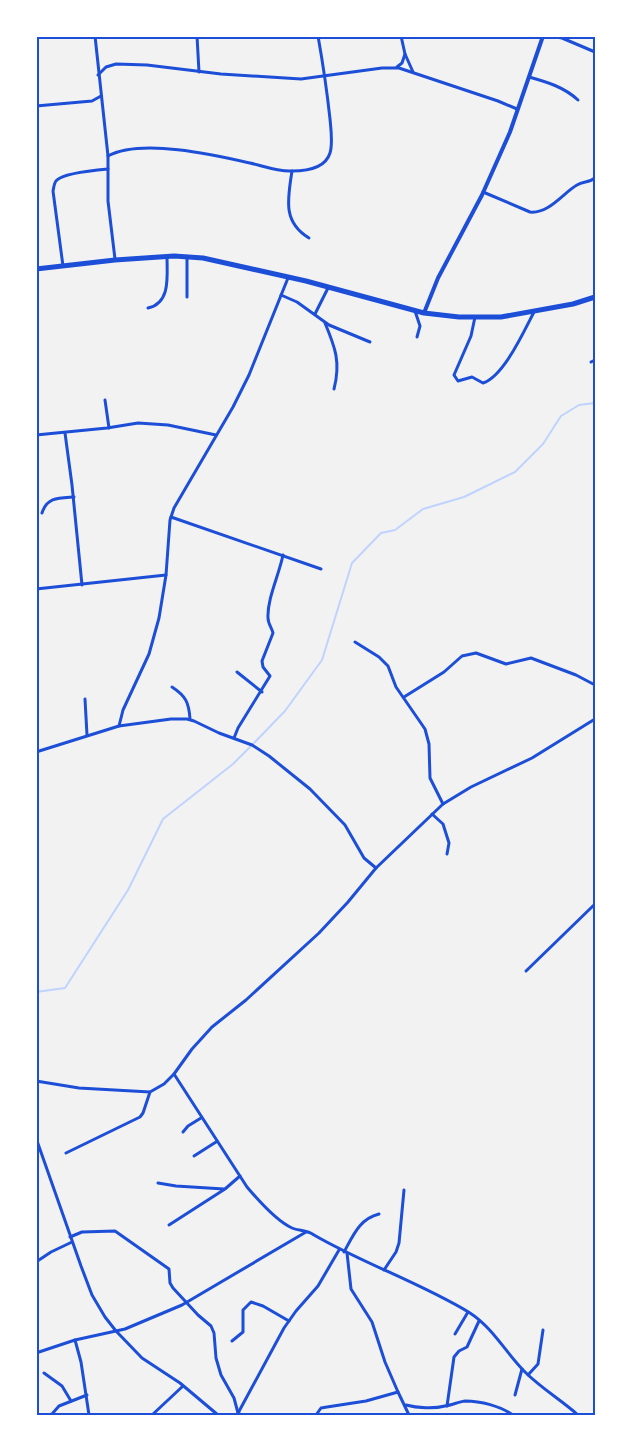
<svg xmlns="http://www.w3.org/2000/svg" width="631" height="1451" font-family="'Source Sans 3',sans-serif">
<rect width="100%" height="100%" fill="#f2f2f2"/>
<g fill="none" stroke-linecap="round" stroke-linejoin="round">
<path stroke="#bfd3fe" stroke-width="2" d="M36,992L65,988L128,890L163,819L233,764L252,745L285,711L322,660L352,563L381,533L395,530L423,509L464,497L515,472L543,444L561,416L579,405L595,403"/>
<g stroke="#1d4ed8" stroke-width="3">
<path d="M95,36L108,156V201L115,259"/>
<path d="M197,36L199,72"/>
<path d="M401,36L405,54L413,72"/>
<path d="M550,36L562,38L595,52"/>
<path d="M397,67L402,63L405,54"/>
<path d="M98,75L106,67L116,64L147,65L221,74L301,79L382,68H399L498,101L517,109"/>
<path d="M529,77C547,82 564,87 578,100"/>
<path d="M36,106L92,101L101,96"/>
<path d="M108,156C141,138 215,155 250,163C263,166 279,172 292,171C306,171 325,169 330,153C333,143 331,130 330,119C327,91 323,64 318,36"/>
<path d="M292,171C288,198 282,222 309,238"/>
<path d="M483,192L530,212C549,214 563,193 577,185C583,181 589,183 595,178"/>
<path d="M63,266L53,191C54,187 54,182 57,180C64,173 97,170 108,169"/>
<path d="M281,295L297,302L329,325L370,342"/>
<path d="M187,297V257"/>
<path d="M148,308C171,303 167,276 167,257"/>
<path d="M415,311L420,326L417,337"/>
<path d="M315,314L328,288"/>
<path d="M475,317L471,336L454,375L458,381L472,377L483,383C504,376 524,331 534,312"/>
<path d="M325,323C335,347 341,362 334,389"/>
<path d="M591,362L595,360"/>
<path d="M105,400L109,428"/>
<path d="M65,433L72,485L82,585"/>
<path d="M36,435L107,428L138,423L168,425L216,435"/>
<path d="M42,513C47,497 59,498 74,497"/>
<path d="M171,517L321,569"/>
<path d="M36,589L166,575"/>
<path d="M355,642L379,657L388,666L396,687L425,729L429,744L430,778L443,804"/>
<path d="M237,672L262,692"/>
<path d="M172,687C186,696 189,703 190,719"/>
<path d="M404,697L444,672L462,656L476,653L506,664L531,658L576,675L595,685"/>
<path d="M85,699L87,735"/>
<path d="M119,726L123,710L149,654L159,618L166,575L170,520L174,508L233,407L249,375L288,278"/>
<path d="M234,738L238,728L270,676L263,667L262,661L273,633C272,628 268,624 268,618C267,599 279,575 283,555"/>
<path d="M36,752L119,726L171,719H187L194,721L219,733L252,745L269,756L310,789L345,825L364,858L376,868"/>
<path d="M432,814L443,824L449,843L447,854"/>
<path d="M526,971L595,904"/>
<path d="M174,1074L247,1187C258,1200 276,1221 292,1228C299,1231 307,1230 314,1235C364,1264 421,1283 470,1313C493,1328 506,1353 525,1372C541,1388 561,1400 578,1415"/>
<path d="M36,1081L79,1088L150,1092"/>
<path d="M183,1132L188,1126L201,1118"/>
<path d="M36,1138L81,1266L92,1295L105,1317L116,1331L142,1358L180,1383L218,1415"/>
<path d="M66,1153L140,1117L143,1113L150,1092L164,1084L174,1074L192,1049L212,1027L246,1000L319,933L348,902L376,868L443,804L471,787L532,758L595,719"/>
<path d="M194,1156L216,1142"/>
<path d="M158,1183L176,1186L224,1189"/>
<path d="M169,1225L225,1189L240,1176"/>
<path d="M70,1237L82,1232L115,1231L169,1269L170,1283L173,1288L198,1315L211,1326L214,1333L216,1358L221,1375L234,1398L238,1413L242,1415"/>
<path d="M344,1252C353,1236 359,1219 379,1214"/>
<path d="M347,1253L351,1289L372,1322L385,1362L398,1392L409,1415"/>
<path d="M36,1262L51,1252L72,1242"/>
<path d="M384,1270L396,1252L399,1243L404,1190"/>
<path d="M455,1334L468,1312"/>
<path d="M75,1340L81,1362L89,1415"/>
<path d="M232,1341L243,1332V1310L251,1302L263,1306L289,1321"/>
<path d="M36,1353L75,1340L125,1329L182,1305L306,1232"/>
<path d="M44,1373L62,1386L71,1401"/>
<path d="M528,1375L538,1364L543,1330"/>
<path d="M515,1395L522,1369"/>
<path d="M406,1405C417,1408 434,1409 445,1406C452,1405 458,1402 465,1401C481,1401 500,1406 513,1415"/>
<path d="M447,1406L454,1357L459,1351L467,1347L479,1321"/>
<path d="M48,1415L52,1414L59,1406L87,1395"/>
<path d="M152,1415L183,1386"/>
<path d="M237,1415L284,1328L296,1311L318,1286L339,1250"/>
<path d="M316,1415L321,1408L327,1407L366,1401L398,1392"/>
</g>
<path stroke="#1d4ed8" stroke-width="4" d="M424,313L438,278L482,195L510,132L543,36"/>
<path stroke="#1d4ed8" stroke-width="5" d="M36,269L115,260L174,256L203,258L306,281L424,313L459,317H501L573,304L595,297"/>
</g>
<rect width="631" height="1451" fill="none" stroke="#ffffff" stroke-width="75"/>
<rect x="38" y="38" width="556" height="1376" fill="none" stroke="#1d4ed8" stroke-width="2"/>
</svg>
